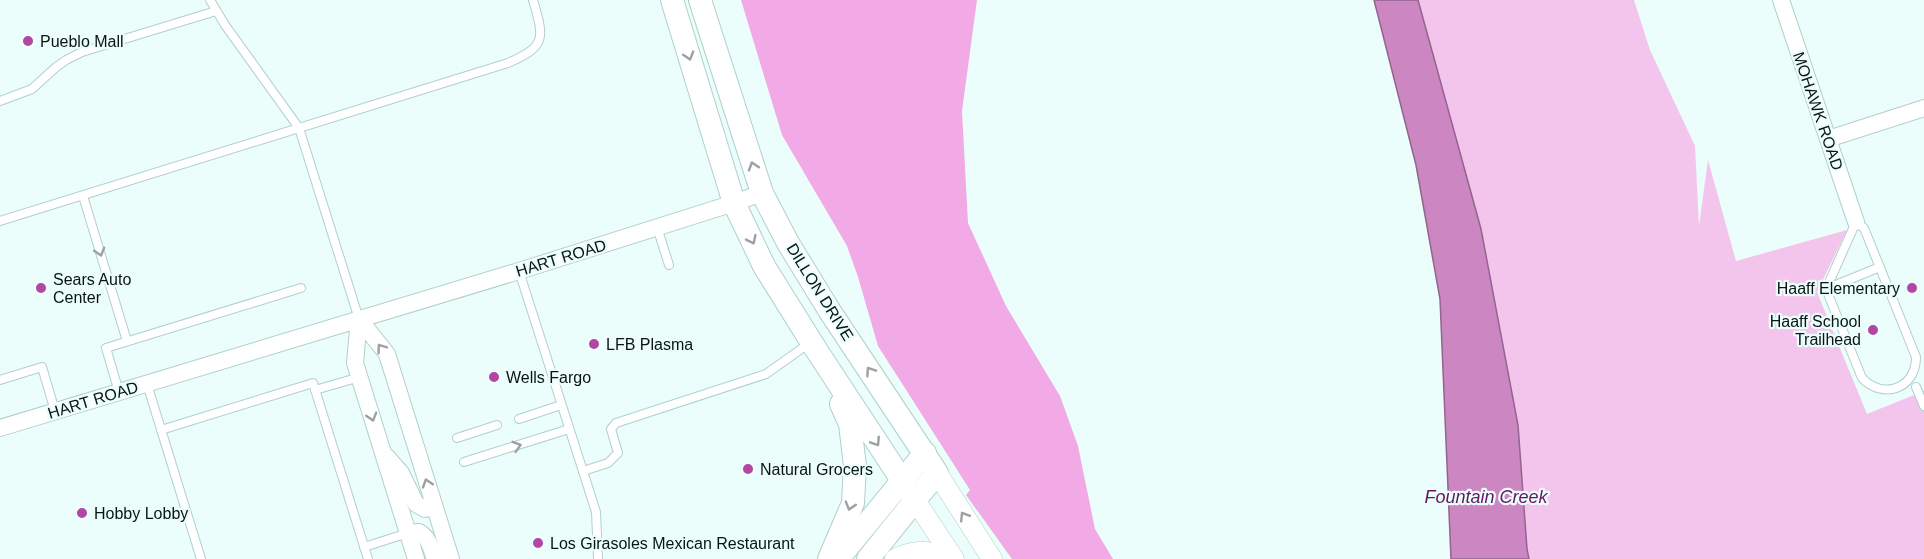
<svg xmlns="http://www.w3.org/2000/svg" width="1924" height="559" font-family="Helvetica,sans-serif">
<rect width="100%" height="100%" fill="#ebfefb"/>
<path fill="#f4c5ec" d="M1418,0H1634L1650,50L1695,146L1699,226L1708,160L1736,261L1847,230L1817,292L1867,414L1924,391V559H1529L1527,549L1518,425L1481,229Z"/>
<path fill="#f2aae7" d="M741,0H977L962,111L968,223L1006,306L1060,396L1078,446L1095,529L1113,559H1012L966,495L970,490L878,346L858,277L847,246L782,135Z"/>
<path fill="#cc86c2" stroke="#92648e" stroke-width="1.5" d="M1374,0H1418L1481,229L1518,425L1527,549L1529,559H1451L1440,299L1416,165Z"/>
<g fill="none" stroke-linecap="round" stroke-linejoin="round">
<defs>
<g id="service">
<path d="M210,0L225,25L299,128L359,319"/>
<path d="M0,101L32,89L55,68L66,60L82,52L216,11"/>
<path d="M83,196L127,341"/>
<path d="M0,221L508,63C547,46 544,38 533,0"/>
<path d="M1856,222L1864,228L1916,357C1916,389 1883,400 1862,378L1826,289Z"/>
<path d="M657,227L669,265"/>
<path d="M519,271L596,512L598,559"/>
<path d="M1826,289L1880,267"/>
<path d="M0,380L42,367L55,411"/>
<path d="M147,384L201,559"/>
<path d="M1916,387L1924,406"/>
<path d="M315,390L360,377"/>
<path d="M119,392L106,348L301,288"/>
<path d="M519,419L561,405"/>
<path d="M161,430L313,383L368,559"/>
<path d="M457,438L497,425"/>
<path d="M464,462L569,429"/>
<path d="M583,471L608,463L618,453L611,429L616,423L766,374L811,342"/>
<path d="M364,547L408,533"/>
</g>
<g id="minor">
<path d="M1781,0L1856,222"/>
<path d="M1828,139L1924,108"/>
<path d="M359,319L387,354L451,559"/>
<path d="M359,319L355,363L416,559"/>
<path d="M0,428L519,271L734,203L762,193"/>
<path d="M387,457L401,473L416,504L425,509L434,506"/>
<path d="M408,533L419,532C429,538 431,548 435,559"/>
</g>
<g id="tertiary">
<path d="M937,473L992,559"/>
<path d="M915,500L954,559"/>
<path d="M895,559C910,551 929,548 943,559"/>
</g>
<g id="secondary">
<path d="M672,0L734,203L764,266L817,351L915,500"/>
<path d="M700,0L762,193L788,243L829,310L937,473L868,559"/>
<path d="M829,559L853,503L855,466L850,424L841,404"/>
<path d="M838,559L925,453"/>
</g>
</defs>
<use href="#service" stroke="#b0d0ca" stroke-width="10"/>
<use href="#minor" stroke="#b0d0ca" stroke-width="18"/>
<use href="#tertiary" stroke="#b0d0ca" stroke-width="21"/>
<use href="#secondary" stroke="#b0d0ca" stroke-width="24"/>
<use href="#service" stroke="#fff" stroke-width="8"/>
<use href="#minor" stroke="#fff" stroke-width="16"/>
<use href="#tertiary" stroke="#fff" stroke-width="20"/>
<use href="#secondary" stroke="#fff" stroke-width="22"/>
</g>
<defs><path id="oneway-chevron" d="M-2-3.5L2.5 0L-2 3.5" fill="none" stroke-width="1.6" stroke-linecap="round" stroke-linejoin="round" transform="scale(1.5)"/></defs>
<g stroke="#9da1a1">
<use href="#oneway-chevron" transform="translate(689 56) rotate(73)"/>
<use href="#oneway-chevron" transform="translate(753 166) rotate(-108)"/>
<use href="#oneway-chevron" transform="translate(752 240) rotate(64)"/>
<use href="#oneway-chevron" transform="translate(100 252) rotate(73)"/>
<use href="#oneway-chevron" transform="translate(381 348) rotate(-126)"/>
<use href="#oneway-chevron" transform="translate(870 371) rotate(-124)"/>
<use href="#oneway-chevron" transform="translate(372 417) rotate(73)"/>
<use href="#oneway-chevron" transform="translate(876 442) rotate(57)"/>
<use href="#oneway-chevron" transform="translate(517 446) rotate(-17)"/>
<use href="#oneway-chevron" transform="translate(427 483) rotate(-108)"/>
<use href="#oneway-chevron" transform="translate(850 506) rotate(107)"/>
<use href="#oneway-chevron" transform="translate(964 516) rotate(-122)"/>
</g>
<g fill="#b146a5" stroke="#ebfefb" stroke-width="2">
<circle cx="28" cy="41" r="6"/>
<circle cx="41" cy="288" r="6"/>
<circle cx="1912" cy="288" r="6"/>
<circle cx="1873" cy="330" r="6"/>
<circle cx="594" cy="344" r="6"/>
<circle cx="494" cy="377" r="6"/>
<circle cx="748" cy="469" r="6"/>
<circle cx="82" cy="513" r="6"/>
<circle cx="538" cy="543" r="6"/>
</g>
<g text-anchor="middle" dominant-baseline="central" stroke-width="4.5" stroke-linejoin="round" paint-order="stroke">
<g font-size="16" fill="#091413" stroke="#ebfefb" text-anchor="start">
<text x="40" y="41">Pueblo Mall</text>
<text x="53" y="279">Sears Auto<tspan x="53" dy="18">Center</tspan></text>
<text x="1900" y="288" text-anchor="end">Haaff Elementary</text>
<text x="1861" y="321" text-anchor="end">Haaff School<tspan x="1861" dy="18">Trailhead</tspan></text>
<text x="606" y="344">LFB Plasma</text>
<text x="506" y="377">Wells Fargo</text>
<text x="760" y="469">Natural Grocers</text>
<text x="94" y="513">Hobby Lobby</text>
<text x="550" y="543">Los Girasoles Mexican Restaurant</text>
</g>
<g font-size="16" fill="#091413" stroke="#ebfefb">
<text transform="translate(1818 111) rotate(71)">MOHAWK ROAD</text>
<text transform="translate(561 258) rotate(-17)">HART ROAD</text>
<text transform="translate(820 292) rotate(58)">DILLON DRIVE</text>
<text transform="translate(93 400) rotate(-17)">HART ROAD</text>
</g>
<g font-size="18" font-style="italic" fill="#681561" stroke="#ebfefb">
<text x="1486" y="497">Fountain Creek</text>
</g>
</g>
</svg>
